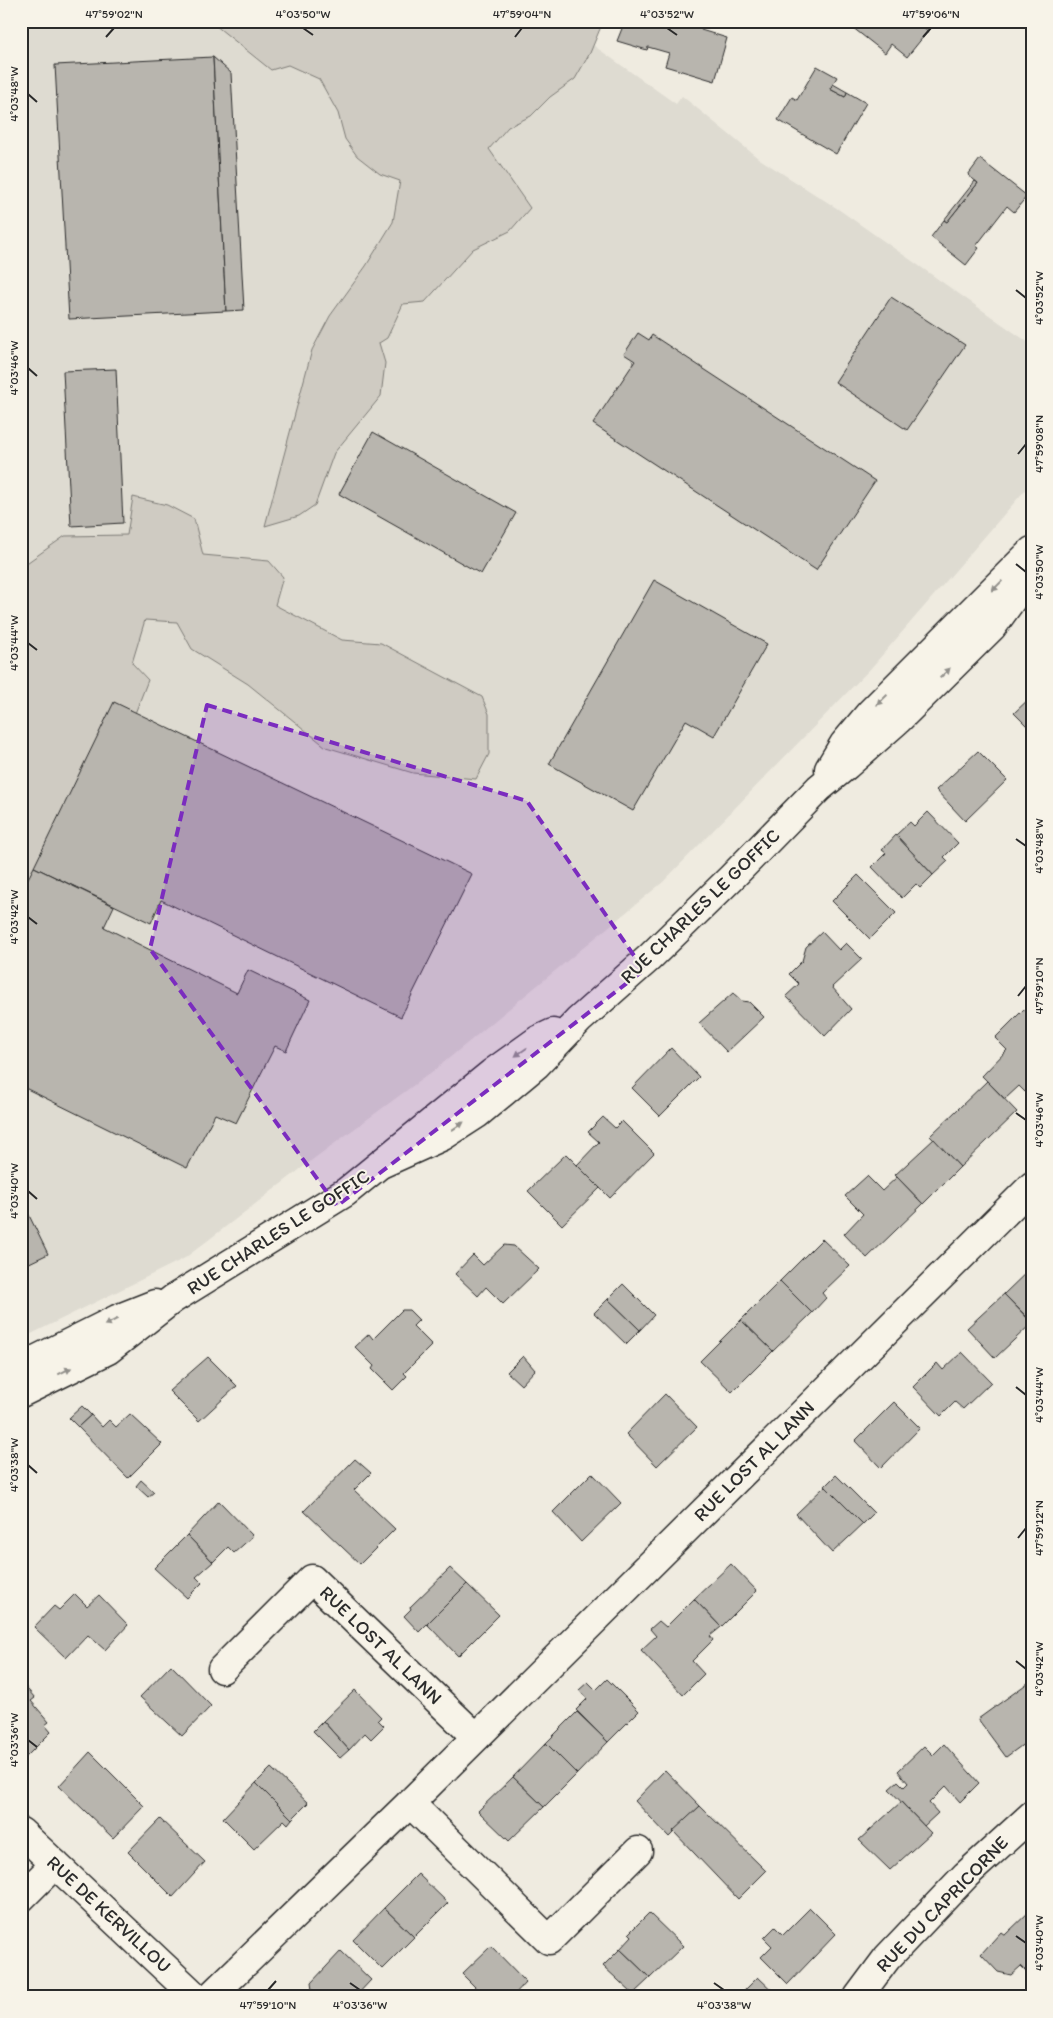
<svg xmlns="http://www.w3.org/2000/svg" width="1053" height="2018" font-family="Itim,sans-serif">
<rect width="100%" height="100%" fill="#efebe0"/>
<filter id="ink" filterUnits="userSpaceOnUse"><feTurbulence type="fractalNoise" baseFrequency=".02" numOctaves="2"/><feDisplacementMap in="SourceGraphic" scale="10" xChannelSelector="R" yChannelSelector="G"/><feConvolveMatrix kernelMatrix="1 2 1 2 8 2 1 2 1" color-interpolation-filters="sRGB"/></filter>
<g filter="url(#ink)">
<path fill="#dedbd1" d="M21,21H559L676,104L682,96L758,158L838,209L1032,345V482L871,668L663,882L437,1068L316,1157L185,1258L21,1339Z"/>
<g fill="#cfcbc2" stroke="#7d7b76">
<path d="M210,21H602V24L590,53L575,79L550,97L531,116L508,127L489,149L530,208L510,231L473,249L425,302L403,304L387,338L379,343L385,363L381,396L334,453L315,505L299,516L265,526L312,350L330,316L366,266L393,222L400,181L380,174L357,156L345,139L338,113L319,79L288,65L271,70Z"/>
<path d="M133,497L167,505L194,519L203,555L269,561L283,577L275,605L342,640L381,643L482,697L489,714V754L476,779L413,773L326,747L248,684L192,649L177,622L145,620L132,663L148,680L120,752L64,852L21,937V567L65,536L127,535Z"/>
</g>
<g fill="#b8b5ae" stroke="#2b2b2b">
<path d="M625,21H704L701,30L727,38L715,81L665,66L669,53L648,47L647,50L617,41Z"/>
<path d="M856,21H916L928,31L907,57L891,44L885,53L852,27Z"/>
<path d="M213,57L226,311L69,319L55,65Z"/>
<path d="M213,57L231,73L244,310L226,311Z"/>
<path d="M817,66L837,77L830,89L845,97L847,92L866,103L836,154L778,120L792,97L797,100Z"/>
<path d="M833,84L847,92L845,97L830,89Z"/>
<path d="M980,159L1027,196L1014,212L1007,206L976,246L979,248L966,265L931,237L944,220L947,222L978,183L968,175Z"/>
<path d="M975,181L978,183L947,222L944,220Z"/>
<path d="M891,297L965,345L907,430L835,382Z"/>
<path d="M638,333L649,340L652,335L875,481L816,570L593,424L635,361L624,354Z"/>
<path d="M116,369L123,523L71,526L63,371Z"/>
<path d="M373,432L516,513L481,574L339,494Z"/>
<path d="M654,580L767,644L714,736L686,720L633,811L549,764Z"/>
<path d="M1032,696V731L1014,713Z"/>
<path d="M114,702L472,874L401,1017L161,900L151,923L34,867Z"/>
<path d="M978,751L1007,780L965,821L936,790Z"/>
<path d="M928,812L958,843L944,857L948,861L933,875L896,835L910,822L914,826Z"/>
<path d="M896,835L933,875L920,888L916,884L902,898L872,867L886,853L882,850Z"/>
<path d="M34,867L114,906L104,927L237,993L248,970L310,1000L286,1051L275,1046L236,1123L215,1114L187,1168L21,1086V892Z"/>
<path d="M858,875L896,913L870,939L832,901Z"/>
<path d="M822,932L839,950L846,943L862,959L832,987L851,1009L825,1036L786,996L799,984L789,974L802,961L806,947Z"/>
<path d="M733,993L742,1001L749,1002L764,1017L727,1052L699,1023Z"/>
<path d="M1024,1009L1032,1018V1086L1025,1092L1019,1086L1005,1099L982,1076L1007,1050L995,1038Z"/>
<path d="M671,1048L699,1077L660,1116L632,1088Z"/>
<path d="M987,1081L1017,1112L960,1167L930,1136Z"/>
<path d="M603,1117L615,1128L622,1121L654,1153L610,1198L577,1165L599,1142L588,1132Z"/>
<path d="M934,1139L960,1167L923,1204L895,1175Z"/>
<path d="M566,1154L600,1188L562,1225L528,1191Z"/>
<path d="M867,1176L882,1191L897,1177L923,1204L867,1258L844,1234L863,1214L845,1196Z"/>
<path d="M21,1199L48,1254L21,1267Z"/>
<path d="M822,1239L850,1266L822,1293L826,1298L812,1313L780,1281Z"/>
<path d="M504,1245L514,1246L539,1269L503,1304L486,1287L478,1296L455,1274L473,1255L483,1265Z"/>
<path d="M1032,1267V1322L1004,1294Z"/>
<path d="M780,1281L812,1313L773,1351L741,1320Z"/>
<path d="M623,1284L654,1315L640,1330L608,1299Z"/>
<path d="M1004,1294L1032,1323L995,1358L967,1328Z"/>
<path d="M608,1299L640,1330L626,1344L594,1313Z"/>
<path d="M402,1310H409L419,1320L413,1326L432,1345L404,1373L407,1376L393,1390L372,1369L374,1366L355,1347L369,1334L373,1339Z"/>
<path d="M741,1320L773,1351L732,1392L700,1361Z"/>
<path d="M962,1352L991,1382L963,1409L955,1402L941,1416L913,1387L937,1363L943,1370Z"/>
<path d="M523,1356L535,1370L521,1385L507,1372Z"/>
<path d="M208,1357L237,1386L199,1421L169,1391Z"/>
<path d="M665,1394L697,1427L657,1466L626,1434Z"/>
<path d="M894,1402L920,1428L881,1468L855,1441Z"/>
<path d="M82,1406L91,1415L78,1427L69,1418Z"/>
<path d="M130,1414L162,1444L128,1478L78,1427L91,1415L102,1427L109,1420L116,1427Z"/>
<path d="M355,1459L371,1473L354,1490L395,1529L360,1564L304,1511Z"/>
<path d="M592,1473L621,1503L581,1542L553,1512Z"/>
<path d="M836,1475L874,1513L863,1524L825,1486Z"/>
<path d="M141,1480L154,1492L148,1497L136,1486Z"/>
<path d="M825,1486L863,1524L832,1553L796,1514Z"/>
<path d="M219,1501L253,1536L234,1553L228,1547L213,1562L187,1535Z"/>
<path d="M187,1535L213,1562L196,1577L202,1583L187,1598L154,1568Z"/>
<path d="M731,1564L757,1591L721,1627L694,1599Z"/>
<path d="M450,1568L467,1584L419,1632L404,1616L411,1609L410,1607Z"/>
<path d="M467,1584L499,1615L458,1656L427,1624Z"/>
<path d="M75,1594L87,1606L99,1595L128,1625L105,1650L88,1635L66,1658L34,1627L54,1606L59,1610Z"/>
<path d="M694,1599L721,1627L710,1636L713,1640L692,1661L704,1674L683,1695L641,1650L656,1636L650,1629L659,1621L666,1627Z"/>
<path d="M171,1665L211,1706L182,1736L140,1697Z"/>
<path d="M607,1679L639,1711L608,1742L576,1710L587,1699L579,1690L588,1682L596,1690Z"/>
<path d="M1032,1680V1738L1006,1757L978,1719Z"/>
<path d="M21,1682L35,1698L31,1701L49,1722L45,1725L51,1732L26,1757L21,1752Z"/>
<path d="M355,1690L381,1717L378,1720L384,1726L371,1739L365,1733L349,1750L323,1721Z"/>
<path d="M577,1712L608,1742L577,1774L546,1743Z"/>
<path d="M323,1721L349,1750L340,1758L313,1731Z"/>
<path d="M546,1743L577,1774L544,1807L513,1777Z"/>
<path d="M944,1744L979,1783L960,1802L946,1786L929,1803L938,1813L924,1826L889,1789L898,1781L904,1787L908,1783L898,1771L924,1746L933,1755Z"/>
<path d="M90,1752L144,1806L113,1838L59,1786Z"/>
<path d="M271,1768L308,1803L292,1819L256,1783Z"/>
<path d="M665,1770L700,1806L669,1837L635,1801Z"/>
<path d="M513,1777L544,1807L509,1841L478,1811Z"/>
<path d="M256,1783L292,1819L288,1824L284,1820L254,1849L223,1818Z"/>
<path d="M901,1802L931,1833L890,1870L859,1840Z"/>
<path d="M700,1806L766,1871L738,1899L673,1831Z"/>
<path d="M160,1819L205,1862L173,1897L128,1852Z"/>
<path d="M418,1874L448,1903L414,1937L384,1908Z"/>
<path d="M384,1908L414,1937L382,1969L353,1940Z"/>
<path d="M810,1908L836,1934L788,1984L761,1957L772,1946L764,1938L775,1927L783,1935Z"/>
<path d="M1032,1909V1965L1026,1971L1021,1966L1011,1975L998,1972L981,1954L1001,1932L1005,1935Z"/>
<path d="M649,1913L683,1946L650,1978L620,1949L632,1936L629,1933Z"/>
<path d="M491,1946L526,1982L512,1997H485L462,1974Z"/>
<path d="M620,1949L650,1978L633,1994L603,1966Z"/>
<path d="M341,1951L371,1980L355,1997H313L311,1983Z"/>
<path d="M758,1977L779,1997H738Z"/>
</g>
<g fill="none" stroke-linecap="round" stroke-linejoin="round">
<defs>
<g id="minor">
<path d="M222,1669L312,1579L476,1737"/>
<path d="M410,1803L549,1940L638,1851"/>
<path d="M21,1832L196,1997"/>
<path d="M21,1898L55,1864"/>
<path d="M210,1997L410,1803L1032,1186"/>
<path d="M858,1997L887,1958L966,1875L1032,1815"/>
</g>
<g id="tertiary">
<path d="M829,769L844,744L870,713L1032,551"/>
<path d="M383,1163L443,1136L477,1114L536,1065L579,1020L649,958L731,878L819,788L847,765L898,720L992,627L1032,572"/>
<path d="M21,1367L117,1319L155,1304"/>
<path d="M21,1393L108,1350L173,1299L346,1192L492,1073L538,1040L553,1033"/>
</g>
</defs>
<use href="#minor" stroke="#2b2b2b" stroke-width="31"/>
<use href="#tertiary" stroke="#2b2b2b" stroke-width="31"/>
<use href="#minor" stroke="#f7f3e8" stroke-width="28"/>
<use href="#tertiary" stroke="#f7f3e8" stroke-width="28"/>
</g>
<defs><path id="oneway-solid" d="M-6-.8H1V-3.2L6.5 0L1 3.2V.8H-6Z" transform="scale(1.25)"/></defs>
<g fill="#918f8a">
<use href="#oneway-solid" transform="translate(997 586) rotate(135)"/>
<use href="#oneway-solid" transform="translate(945 673) rotate(-45)"/>
<use href="#oneway-solid" transform="translate(882 700) rotate(136)"/>
<use href="#oneway-solid" transform="translate(521 1052) rotate(145)"/>
<use href="#oneway-solid" transform="translate(458 1126) rotate(-34)"/>
<use href="#oneway-solid" transform="translate(111 1322) rotate(154)"/>
<use href="#oneway-solid" transform="translate(65 1371) rotate(-26)"/>
</g>
</g>
<path fill="#7b2cbf" fill-opacity="0.2" stroke="#7b2cbf" stroke-width="4" stroke-dasharray="10 6" stroke-linejoin="round" d="M207,705L527,801L644,970L337,1206L150,949Z"/>
<path fill="none" stroke="#2b2b2b" stroke-width="2" d="M303,28L313,35M667,28L677,35M106,37L114,28M515,37L522,28M923,37L931,28M28,94L37,102M1016,290L1026,298M28,368L37,376M1018,454L1026,444M1016,564L1026,572M28,643L37,650M1016,839L1026,846M28,917L37,924M1018,996L1026,986M1016,1113L1026,1120M28,1191L37,1199M1016,1387L1026,1395M28,1465L37,1473M1018,1538L1026,1528M1016,1661L1026,1669M28,1740L37,1747M1016,1936L1026,1943M350,1983L360,1990M714,1983L724,1990M268,1990L276,1981"/>
<g text-anchor="middle" dominant-baseline="central" stroke-width="4" stroke-linejoin="round" paint-order="stroke">
<g font-size="19" fill="#2b2b2b" stroke="#f7f3e8">
<text transform="translate(700 906) rotate(-44)">RUE CHARLES LE GOFFIC</text>
<text transform="translate(278 1232) rotate(-33)">RUE CHARLES LE GOFFIC</text>
<text transform="translate(754 1461) rotate(-45)">RUE LOST AL LANN</text>
<text transform="translate(381 1645) rotate(44)">RUE LOST AL LANN</text>
<text transform="translate(942 1904) rotate(-46)">RUE DU CAPRICORNE</text>
<text transform="translate(109 1914) rotate(43)">RUE DE KERVILLOU</text>
</g>
</g>
<rect width="1053" height="2018" fill="none" stroke="#f7f3e8" stroke-width="55"/>
<rect x="28" y="28" width="998" height="1962" fill="none" stroke="#2b2b2b" stroke-width="2"/>
<g font-size="12" text-anchor="middle" fill="#2b2b2b">
<text x="114" y="18">47°59'02"N</text>
<text x="303" y="18">4°03'50"W</text>
<text x="522" y="18">47°59'04"N</text>
<text x="667" y="18">4°03'52"W</text>
<text x="931" y="18">47°59'06"N</text>
<text transform="translate(14 94) rotate(-90)" y="4">4°03'48"W</text>
<text transform="translate(1039 298) rotate(-90)" y="4">4°03'52"W</text>
<text transform="translate(14 368) rotate(-90)" y="4">4°03'46"W</text>
<text transform="translate(1039 444) rotate(-90)" y="4">47°59'08"N</text>
<text transform="translate(1039 572) rotate(-90)" y="4">4°03'50"W</text>
<text transform="translate(14 643) rotate(-90)" y="4">4°03'44"W</text>
<text transform="translate(1039 846) rotate(-90)" y="4">4°03'48"W</text>
<text transform="translate(14 917) rotate(-90)" y="4">4°03'42"W</text>
<text transform="translate(1039 986) rotate(-90)" y="4">47°59'10"N</text>
<text transform="translate(1039 1120) rotate(-90)" y="4">4°03'46"W</text>
<text transform="translate(14 1191) rotate(-90)" y="4">4°03'40"W</text>
<text transform="translate(1039 1395) rotate(-90)" y="4">4°03'44"W</text>
<text transform="translate(14 1465) rotate(-90)" y="4">4°03'38"W</text>
<text transform="translate(1039 1528) rotate(-90)" y="4">47°59'12"N</text>
<text transform="translate(1039 1669) rotate(-90)" y="4">4°03'42"W</text>
<text transform="translate(14 1740) rotate(-90)" y="4">4°03'36"W</text>
<text transform="translate(1039 1943) rotate(-90)" y="4">4°03'40"W</text>
<text x="268" y="2009">47°59'10"N</text>
<text x="360" y="2009">4°03'36"W</text>
<text x="724" y="2009">4°03'38"W</text>
</g>
</svg>
